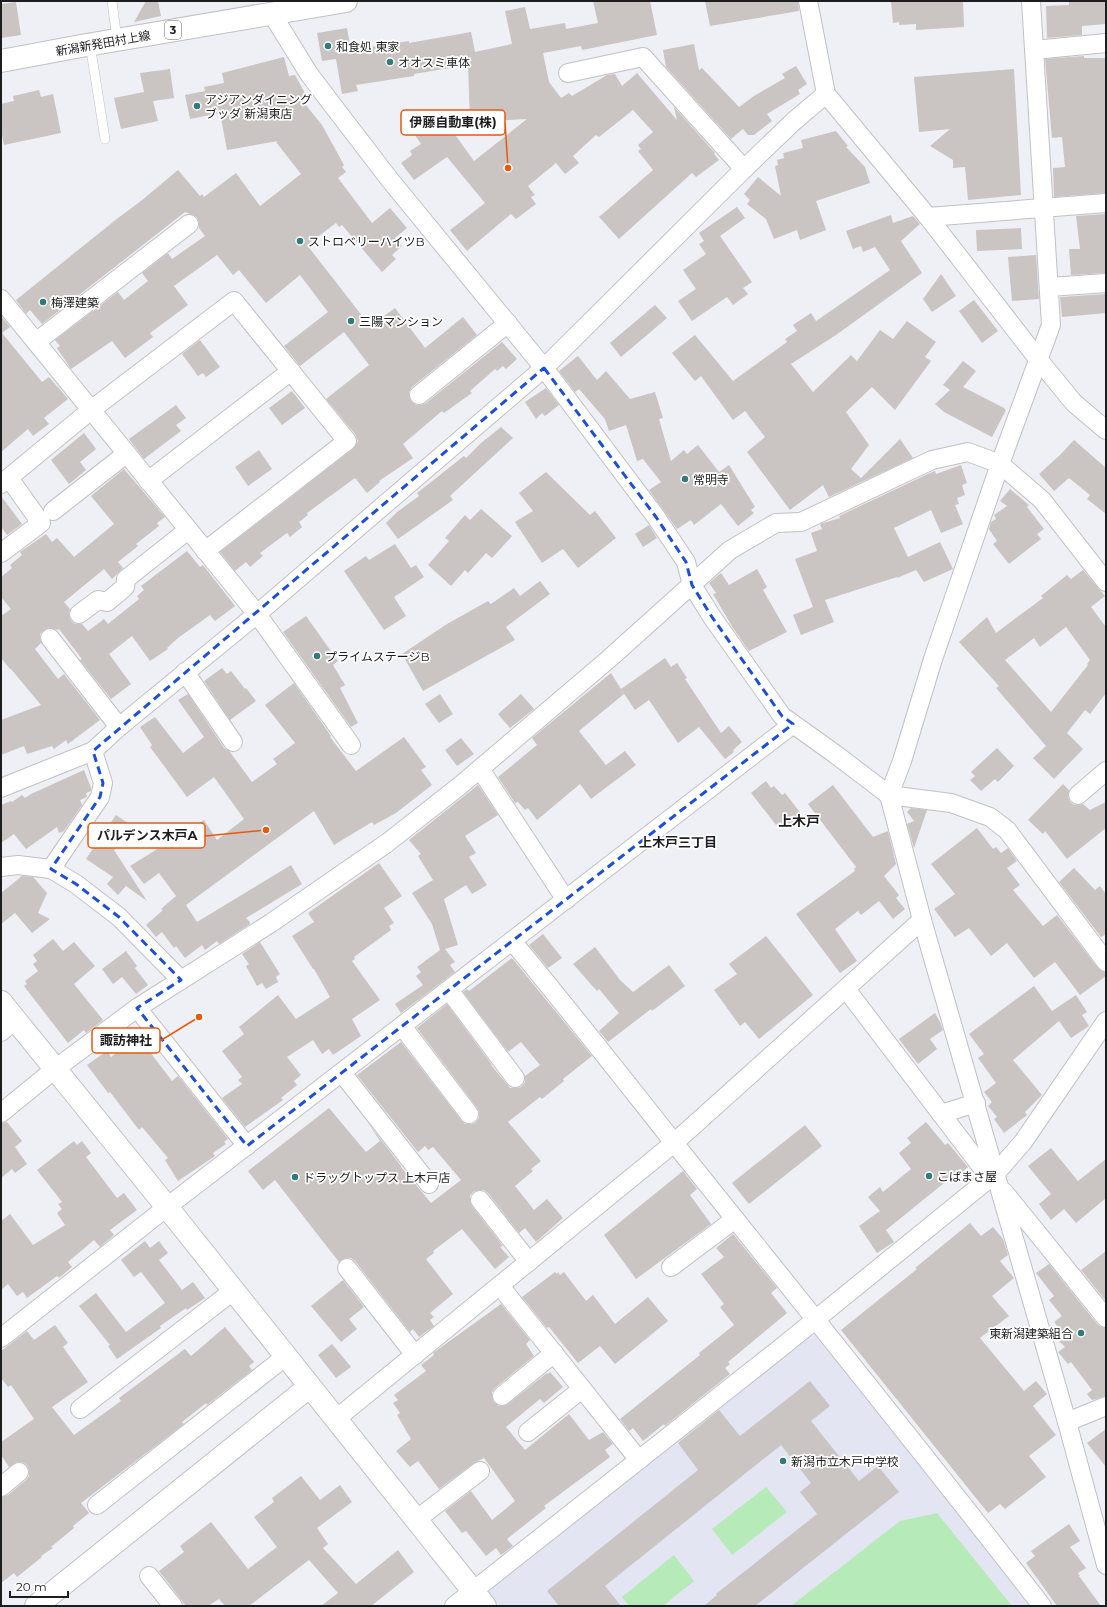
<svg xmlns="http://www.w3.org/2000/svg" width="1107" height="1607" font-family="Montserrat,'Noto Sans JP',sans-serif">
<rect width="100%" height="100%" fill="#eff0f5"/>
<path fill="#e4e5f2" d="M810,1335H817L1035,1606H500L485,1587Z"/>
<g fill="#b6eab9">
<path d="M766,1487L787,1512L732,1555L712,1529Z"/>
<path d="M937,1513L1012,1606H791L900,1521Z"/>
<path d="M674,1555L694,1581L663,1606H629L622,1597Z"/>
</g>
<g fill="#cac4c2" fill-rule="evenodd">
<path d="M146,1H158L161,16L134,22Z"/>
<path d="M593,1H650L657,35L582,50L581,46L543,53L549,82L561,98L569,93L572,96L607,75L615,74L622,86L637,73L677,120L674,107L715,153L714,154L719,160L696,177L692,173L619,239L599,217L653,170L638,151L641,149L638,145L653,132L633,110L599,137L596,135L573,156L579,163L565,174L556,163L528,186L535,195L531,197L536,204L516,219L511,214L467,251L450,230L485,203L447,157L414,180L401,163L412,155L410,151L421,144L411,129L421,123L418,118L430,109L433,114L438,111L474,161L527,119L470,122L468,65L414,74V76L356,85L358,91L342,94L336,59L322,61L317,33L347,28L351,50L409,41V43L471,32L475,52L512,44L505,11L525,7L530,29L565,23L566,29L598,23Z"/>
<path d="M705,1H798L799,11L710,26Z"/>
<path d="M891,1H963L964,27L916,30V24L899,25V22L893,23Z"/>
<path d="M1069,1H1106V24L1082,26V35L1047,38L1046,6L1069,5Z"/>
<path d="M16,2L21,35L1,38V4Z"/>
<path d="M694,44L699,70L702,68L739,107L754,96L785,78L782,74L796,66L807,84L798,90L800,94L767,114L772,121L754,135H748L743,129L731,139L666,67L663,50Z"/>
<path d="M1084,56V58H1106V193L1054,197L1053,168L1065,167L1062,137L1052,138L1045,59Z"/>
<path d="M284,57L289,76L295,75L307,97L301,99L322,125L344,165L342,167L346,172L338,178L372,223L390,208L407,228L395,238L402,246L392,255L396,259L382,272L342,225L339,227L336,223L307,245L370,326L395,308L425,348L463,317L477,335L412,387L409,392V396L411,401L416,405H421L426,403L502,342L517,359L506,369L503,366L497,371L495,369L470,391L472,393L444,413L442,411L403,444L413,458L379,481L380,482L367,493L355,478L307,513L308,515L299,522L302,527L290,537L287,533L260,553L263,556L250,567L246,562L235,571L220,552L353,449L358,441L355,434L326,399L369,365L344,332L300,366L284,346L328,312L300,275L266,303L239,270L233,275L217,255L174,286L188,305L150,333L153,337L125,358L112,341L71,369L57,348L60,346L55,340L118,292L124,300L148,281L142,273L168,253L172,259L205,236L199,228V223L197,217L185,212L42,324L30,310L26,314L16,300L118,218L141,201L178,170L200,196L202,194L204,197L236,173L260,206L301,174L276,142L278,141L227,150L220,113L190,119L185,95L205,91L204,87L224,83L222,73Z"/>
<path d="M170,69L174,98L153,101L158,121L121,129L114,98L144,92L140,73Z"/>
<path d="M1014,69L1021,195L968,200L965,167L953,168V160L930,146L950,129L919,132L914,77Z"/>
<path d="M39,90L41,97L53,94L61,133L4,145L1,129V104L14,101L13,96Z"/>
<path d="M836,131L848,146L846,147L865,167L870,183L816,201L826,230L800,240L797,230L774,239L766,219L747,204L750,200L744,194L758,177L781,196L775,166L778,165L777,160L784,158L783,153L803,148L801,140Z"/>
<path d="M737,207L745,218L720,236L752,282L743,288L748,294L733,305L727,297L692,321L678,301L696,289L683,270L706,254L699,244L704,241L699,233Z"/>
<path d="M1106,214V273L1071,275L1069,249H1080L1076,216Z"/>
<path d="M891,215L893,223L913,216L920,224L901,241L922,273L836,335L791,364L813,392L851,355L857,361L880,330L893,339L907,321L936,342L925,357L931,361L895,410L872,387L846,412L869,445L851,469L861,478L900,439L913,458L829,497L823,485L790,510L747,452L765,437L745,411L733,420L701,376L695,381L672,353L695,335L733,381L787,342L785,339L797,331L793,325L811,313L816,321L890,270L875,247L863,252L861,246L853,249L846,231Z"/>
<path d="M1021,228L1022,249L977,251L976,230Z"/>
<path d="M1036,255L1039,299L1012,301L1008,257Z"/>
<path d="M941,274L956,296L932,312L923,299Z"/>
<path d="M1106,294V313L1062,317L1060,297Z"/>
<path d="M974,300L998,331L982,343L959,311Z"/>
<path d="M655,305L667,318L621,357L610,343Z"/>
<path d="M1,316L10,327L2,333L42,382L49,377L68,399L44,418L49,424L33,436L28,429L1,452Z"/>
<path d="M200,340L220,367L206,377L203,373L198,376L182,354Z"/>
<path d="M578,356L597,380L606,371L630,399L655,392L663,418L659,419L671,461L684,450L687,454L698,445L719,472L729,465L755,507L751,510L754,513L738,526L721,504L694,525L691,520L677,529L649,490L661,482L643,459L637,461L626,425L609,431L605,419L579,389L575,392L559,371Z"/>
<path d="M963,361L976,371L963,387L1004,408L1006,410L992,437L944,412L935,404L950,390L943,385Z"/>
<path d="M546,388L559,405L545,416L542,413L536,419L525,402Z"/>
<path d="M292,391L305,408L282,425L269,408Z"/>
<path d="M176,405L186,418L176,425L181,431L144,459L129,439Z"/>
<path d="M501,427L513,438L450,496L453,500L398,539L386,523L397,512L419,496L417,493L464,456L466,458L481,443Z"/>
<path d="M84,433L96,449L80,462L86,470L69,484L51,460Z"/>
<path d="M1074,440L1106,468V514L1087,499L1090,495L1069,478L1054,491L1039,474L1060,455Z"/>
<path d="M259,450L272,469L248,486L235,467Z"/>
<path d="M961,465L967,483L962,485L965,495L957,498L959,504L955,505L963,524L941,533L931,510L894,528L908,557L940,542L953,569L924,582L916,570L897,578V577L825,600L834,622L801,635L793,615L813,607L795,559L817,551L811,533L822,529L820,524L840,518L839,516L930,473L935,471L936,474Z"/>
<path d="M124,469L165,517L157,523L159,526L136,544L138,546L118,562L123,568L112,579L104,569L64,602L70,609L69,615L71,621L75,624H82L88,631L104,619L108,624L139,599L137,596L144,590L141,586L187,551L200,567L203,565L235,606L215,621L210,615L178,638L167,648L168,649L150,661L132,636L109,654L131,684L111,699L80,660L82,659L78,654L59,629L57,630L49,628L44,630L40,634L41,643L35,649L58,679L64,674L100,720L68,744L66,740L54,749L52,746L27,754L24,746L1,755V720L41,705L11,669H10L1,658V616L11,609L1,597V577L12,568L10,565L22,555L20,552L46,534L52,542L57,538L74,557L114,524L91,496Z"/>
<path d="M546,472L590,515L595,511L616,538L578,568L563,549L542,563L515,522L533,511L519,493Z"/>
<path d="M1010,489L1029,505L1027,507L1044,529L1037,534L1041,539L1009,564L993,544L997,541L989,529L991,522L996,519L994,515L1007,506L1000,501Z"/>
<path d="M1,496L22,524L7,535L1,527Z"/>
<path d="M481,509L512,536L492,558L486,553L468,573L465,570L451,586L428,565L449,541L445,538L465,515L470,520Z"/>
<path d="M649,525L657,538L643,547L635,534Z"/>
<path d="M395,544L411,568L416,565L424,577L394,597L406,616L384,630L344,571L366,556L369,560Z"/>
<path d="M757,569L767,587L763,590L787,632L749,651L733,628L713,594L716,593L709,583L721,573L729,585Z"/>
<path d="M1083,570L1105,596L1091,607L1106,627V693L1090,714L1085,710L1067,733L1083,749L1054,779L1033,758L1046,746L996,688L999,686L959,642L987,617L996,633L1043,598L1041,596L1067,575L1071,579ZM1066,627L1090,660L1087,664L1088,665L1051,712L1005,660L1034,638L1040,647Z"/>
<path d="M540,581L550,594L506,627L515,640L423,691L402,654L447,624L488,601L491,604L514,588L520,596Z"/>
<path d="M306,616L338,661L333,665L345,685L340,688L358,723L351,727L283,632Z"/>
<path d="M665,658L671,667L677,663L687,678L685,679L721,733L729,726L742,742L733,750L734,752L725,759L699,727L678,743L649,700L635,710L621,689Z"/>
<path d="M222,668L227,674L231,671L245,689L246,688L256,701L230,720L204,681Z"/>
<path d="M611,673L624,694L579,731L606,765L625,751L636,765L591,799L580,784L537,820L528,808L525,810L518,802L515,803L498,777L537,745L532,738Z"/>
<path d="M294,683L331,736L330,737L356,771L404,737L426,767L421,770L432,785L396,813L374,825L372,822L334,845L314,811L186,905L197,922L291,865L302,884L246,918L250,922V924L219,944L217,941L205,950L202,945L185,958L176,946L174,948L162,932L156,937L146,925L163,910L161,909L176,896L159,873L144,884L130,866L204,820L217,840L244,819L214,777L187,797L150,747L152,745L140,727L155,717L183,753L204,737L178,700L188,694L224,748L230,752L252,782L277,764L273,759L295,743L265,705Z"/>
<path d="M440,694L453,714L439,723L425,704Z"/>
<path d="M521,694L534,709L510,728L498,714Z"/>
<path d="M461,738L474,754L457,766L445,750Z"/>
<path d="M997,748L1014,766L998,782L995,779L981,791L970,780L975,776L971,772Z"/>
<path d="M84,770L91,788V791L86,793L87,797L80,800L82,805L64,831L59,833L57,827L26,849L14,834L1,843V805L11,801L12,802L22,795L25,798L31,794Z"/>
<path d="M766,781L771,788L774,786L782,795L785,793L802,815L785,828L780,822L776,825L751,793Z"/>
<path d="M1063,784L1069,790L1068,797L1070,802L1074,805L1083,804L1090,810L1106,802V828L1067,859L1045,831L1043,834L1028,820Z"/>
<path d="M478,785L498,815L465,836L476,853L469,857L487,885L472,894L466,885L444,899L458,945L445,949L455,962L450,965L455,972L401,1013L395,1004L423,985L416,976L421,972L417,967L440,950L432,924L412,893L433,880L418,856L421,854L409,840Z"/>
<path d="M833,785L873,837L888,831L896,864L884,876L899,895L896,898L905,909L893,919L879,901L861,915L858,911L835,929L857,961L840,973L796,914L855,871L854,869L856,867L808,804Z"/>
<path d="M911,808L927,810L914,848L907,824L914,821L907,812Z"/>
<path d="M116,815L140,831L114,850L147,901L126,886L118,895L107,884L113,877L86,859Z"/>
<path d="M977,828L993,849L996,847L1001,853L1008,848L1017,861L1007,868L1020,885L1013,890L1043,926L1057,915L1098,968L1106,973V976L1080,995L1055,962L1034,978L1007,943L991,956L969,928L955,937L934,909L955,894L931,864Z"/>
<path d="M379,863L402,896L384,908L394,923L389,926L391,930L354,957L355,959L352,961L380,1000L352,1019L361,1036L333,1055L329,1049L322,1054L313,1040L287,1057L301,1075L294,1081L297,1085L281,1098L283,1100L245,1127L222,1098L242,1084L238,1080L242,1077L222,1051L244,1034L239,1027L278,995L296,1019L330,997L314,969H313L292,936L314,922L308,913Z"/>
<path d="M1074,868L1095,890L1100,886L1106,894V934L1101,937L1059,882Z"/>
<path d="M22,876L33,877L47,893L38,913L50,919L32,933L15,913L1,924V893Z"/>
<path d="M543,934L562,958L548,968L529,945Z"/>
<path d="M766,936L813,995L759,1039L745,1022L740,1026L714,990L737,974L729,964Z"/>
<path d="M53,939L63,951L74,942L95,966L74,984L103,1020L86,1033L84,1030L68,1043L24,986L27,984L25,981L38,971L33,964L37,961L33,955Z"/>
<path d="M260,942L280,974L276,977L278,982L266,989L262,983L257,986L246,966L249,964L242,954Z"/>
<path d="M595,947L620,980L633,992L669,965L685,986L652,1011L651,1009L608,1042L599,1031L619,1013L599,989L597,991L573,964Z"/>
<path d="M126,951L137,966L135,968L148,985L136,994L122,977L113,984L102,969Z"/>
<path d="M512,958L592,1056L563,1079L564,1081L542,1099L540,1097L508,1122L541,1161L531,1169L533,1171L515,1186L534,1210L547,1199L563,1218L536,1242L525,1228L519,1233L488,1193L484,1190H479L473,1192L470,1196V1201L472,1206L503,1246L500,1247L509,1257L495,1269L462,1229L433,1251L434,1253L426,1259L453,1294L430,1313L434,1317L430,1320L434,1326L419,1337L413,1329L410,1332L355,1261L351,1258H346L339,1262L275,1180L263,1190L248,1171L329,1108L366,1152L380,1141L368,1123L401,1166V1167L431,1203L461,1180L433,1147L428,1150L425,1146L418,1152L357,1075L401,1042L461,1120L465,1124H471L475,1123L479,1118V1112L477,1108L417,1028L447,1004L492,1065H491L510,1088H516L521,1087L525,1082V1076L540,1065L521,1042L508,1052L463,992L467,989L469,991Z"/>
<path d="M1034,986L1052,1011L1076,995L1087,1012L1082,1015L1089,1026L1071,1038L1059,1021L1013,1060L1042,1095L1025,1112L1027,1115L1004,1133L994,1119L997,1117L988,1106L992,1102L984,1092L996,1083L978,1058L984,1054L969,1034Z"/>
<path d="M935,1013L940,1022L943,1030L930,1039L937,1049L918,1064L899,1039Z"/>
<path d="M140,1039L172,1081L178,1076L228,1139L224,1142L226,1144L213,1153L215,1156L178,1181L165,1160L168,1158L142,1127L139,1130L110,1092L108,1093L87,1065L107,1051L111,1057L124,1047L126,1050Z"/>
<path d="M7,1122L22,1141L15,1147L27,1164L15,1173L12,1169L1,1178V1123Z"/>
<path d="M926,1122L945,1145L948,1143L968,1167L951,1182L949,1179L886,1230L894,1242L877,1253L859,1226L880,1211L868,1197L880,1187L883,1192L911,1169L899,1153L911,1143L907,1138Z"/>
<path d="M805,1125L822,1146L749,1204L732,1183Z"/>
<path d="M74,1141L77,1145L82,1141L91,1153L86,1157L117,1198L124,1193L137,1210L110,1230L114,1235L100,1247L94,1240L68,1262L72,1267L59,1278L57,1276L27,1298L23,1292L17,1296L8,1284L1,1290V1221L10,1214L33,1245L65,1225L57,1213L62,1209L58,1204L62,1202L37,1170Z"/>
<path d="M1051,1148L1078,1181L1106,1159V1198L1076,1223L1064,1209L1051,1220L1039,1204L1051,1194L1028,1166Z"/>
<path d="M683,1171L697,1189L690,1195L711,1224L636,1279L604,1235Z"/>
<path d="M970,1223L981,1236L993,1227L1003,1239L1008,1255L1000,1261L1014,1278L992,1296L1009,1316L980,1338L1024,1391L1036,1381L1047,1394L1033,1406L1056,1435L1029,1456L1046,1477L1005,1509L1000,1504L988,1513L841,1330L917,1269L915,1268Z"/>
<path d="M733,1234L777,1288L771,1293L787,1313L728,1362L730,1364L725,1368L730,1374L665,1426L664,1424L643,1441L633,1428L629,1431L620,1419L700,1355L699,1353L734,1325L720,1307L724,1304L701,1274L724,1257L716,1248Z"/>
<path d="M145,1241L150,1248L159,1241L168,1253L159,1260L182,1290L193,1282L205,1298L187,1310L186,1308L160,1326L161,1328L117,1359L108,1346L110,1345L79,1306L96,1293L126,1332L165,1303L141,1272L134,1277L121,1260Z"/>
<path d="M1106,1251V1301L1081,1270Z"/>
<path d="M1049,1264L1098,1325L1106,1328V1396L1092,1400L1087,1394L1092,1390L1071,1362L1068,1364L1058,1352L1065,1347L1059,1341L1065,1336L1054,1322L1062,1316L1049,1300L1054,1296L1036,1273Z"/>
<path d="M555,1272L557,1274L558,1272L560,1275L564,1272L586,1301L593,1295L615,1324L648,1297L668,1321L615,1364L600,1346L578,1363L549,1327L547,1328L522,1297Z"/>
<path d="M343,1280L364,1307L349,1319L357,1329L341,1342L311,1306Z"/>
<path d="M501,1304L530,1340L526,1344L534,1356L495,1388L492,1392V1397L494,1402L499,1406H503L508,1404L547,1373L548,1374L550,1372L563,1387L544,1403L540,1399L506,1427L525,1450L569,1414L589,1440L603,1432L613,1444L605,1450L610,1457L544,1506L546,1508L507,1539L513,1546L501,1555L496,1548L486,1556L466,1531L462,1533L445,1511L471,1491L492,1520L515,1501L484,1458L474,1463L439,1489L418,1461L410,1467L396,1451L411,1439L397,1415L400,1413L393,1403L398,1400L394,1395L426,1371L421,1365L434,1355L433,1353Z"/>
<path d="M55,1325L68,1343L63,1347L88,1382L52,1407L74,1435L121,1401L119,1398L185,1349L191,1356L225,1327L254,1362L249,1366L252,1370L207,1405L206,1403L182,1422L184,1424L81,1503L89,1513L73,1526L74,1528L51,1547L53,1548L41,1556L42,1557L17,1577L14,1573L1,1583V1497L8,1495L26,1480L29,1476V1471L27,1465L22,1462H17L9,1467L1,1455V1442L34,1419L11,1385L8,1387L1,1378V1351L27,1331L34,1340Z"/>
<path d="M332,1344L351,1367L336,1378L318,1355Z"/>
<path d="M810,1381L830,1406L811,1421L859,1481L878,1466L899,1492L755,1606H704L717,1595L716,1594L817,1514L800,1492L811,1483L781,1445L605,1586L621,1606H559L547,1591L698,1470L678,1443L719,1410L740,1436Z"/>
<path d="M1106,1429V1467L1087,1443Z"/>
<path d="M301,1476L320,1500L340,1485L352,1502L317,1528L328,1544L323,1548L356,1584L398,1550L414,1572L371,1606H321L338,1593L309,1560L249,1606H225L219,1599L208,1606H186L159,1571L184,1552L180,1546L211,1522L248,1569L277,1547L254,1517L274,1502L272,1498Z"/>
<path d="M1069,1524L1080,1541L1070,1547L1086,1568L1078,1573L1080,1576H1079L1101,1606H1057L1026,1563L1035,1556L1031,1551Z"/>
</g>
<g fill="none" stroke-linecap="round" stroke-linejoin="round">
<defs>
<g id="lane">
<path d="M112,1L117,40"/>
<path d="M90,44L105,139"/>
</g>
<g id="street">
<path d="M808,1L826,94L928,217L1038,359L1074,403L1106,430"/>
<path d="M1031,1L1051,325L1000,464L933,659L902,761L889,795L922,920L1067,1422L1106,1565"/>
<path d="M272,14L309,74L334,107L390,180L544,368L656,517L686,562L692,585L712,617L782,716L835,754L889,795L951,803L990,817L1007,830L1106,962"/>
<path d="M1034,50L1106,43"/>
<path d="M568,73L643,57L744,169"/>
<path d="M928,217L1106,203"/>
<path d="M1049,287L1106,283"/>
<path d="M1,299L257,614L351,745"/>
<path d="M36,342L189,224"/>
<path d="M419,395L508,323"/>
<path d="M148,481L291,371"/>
<path d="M1,484L91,410L234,301L347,441L205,551"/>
<path d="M53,511L126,454"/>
<path d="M1,553L41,523L9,478"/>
<path d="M79,614L98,600L107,602L125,587L126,579L188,530"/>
<path d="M50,638L119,727"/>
<path d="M185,672L233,742"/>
<path d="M480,769L566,900"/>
<path d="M1,788L93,751L119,727L257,614L544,368L744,169L794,121L826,94"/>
<path d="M1078,795L1106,771"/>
<path d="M1,867L18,865L51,869L76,884L119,917L181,980"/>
<path d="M51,869L100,797L103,783L93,751"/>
<path d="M512,941C568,1008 621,1076 675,1144C798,1298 922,1451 1042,1606"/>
<path d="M846,989L990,1178"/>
<path d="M449,990L515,1078"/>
<path d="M137,1008L247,1146"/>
<path d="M402,1026L469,1114"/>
<path d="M1,1032L15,1020"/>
<path d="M342,1073L429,1184"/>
<path d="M1,1113L55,1069L137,1008L271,923L387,843L462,784L610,658L730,550L776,523L801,522L932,460L968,452L1000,464L1042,500L1106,582"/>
<path d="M941,1114L976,1103"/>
<path d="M1004,1192L1106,1318"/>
<path d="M480,1200L529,1262"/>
<path d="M671,1267L735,1219"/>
<path d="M347,1268L415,1355"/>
<path d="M500,1286L639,1460"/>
<path d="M1,1338L167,1207L793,724"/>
<path d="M502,1396L554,1353"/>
<path d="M80,1409L233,1291"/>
<path d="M336,1419L674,1143L922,920"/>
<path d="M1067,1422L1106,1406"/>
<path d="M528,1432L582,1389"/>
<path d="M1,1487L19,1472"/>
<path d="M97,1505L285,1357"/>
<path d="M416,1520L480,1471"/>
<path d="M149,1576L173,1606"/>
<path d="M454,1606L778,1350L996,1173L1023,1142L1106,1021"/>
</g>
<g id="secondary">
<path d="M1,1002L167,1207L485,1606"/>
<path d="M36,1606L309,1387"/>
</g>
<path id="primary" d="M1,61L81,46L346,1"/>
</defs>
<use href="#lane" stroke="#c0c0c6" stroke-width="10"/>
<use href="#street" stroke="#c0c0c6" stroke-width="20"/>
<use href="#secondary" stroke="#c0c0c6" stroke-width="24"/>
<use href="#primary" stroke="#c0c0c6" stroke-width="24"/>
<use href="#lane" stroke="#fff" stroke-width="9"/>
<use href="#street" stroke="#fff" stroke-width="18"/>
<use href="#secondary" stroke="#fff" stroke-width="22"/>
<use href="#primary" stroke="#fff" stroke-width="22"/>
</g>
<path fill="none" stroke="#1d4ed8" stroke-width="3" stroke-dasharray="8 5" stroke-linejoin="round" d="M544,368L656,517L686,562L692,585L712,617L782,716L793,724L247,1146L137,1008L181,980L119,917L76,884L51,869L100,797L103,783L93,751Z"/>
<g fill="#327b79" stroke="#fff" stroke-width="1.5">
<circle cx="328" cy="46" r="4"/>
<circle cx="390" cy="62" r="4"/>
<circle cx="197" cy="106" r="4"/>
<circle cx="300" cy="241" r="4"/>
<circle cx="43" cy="302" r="4"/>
<circle cx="351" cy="321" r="4"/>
<circle cx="685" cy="479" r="4"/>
<circle cx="317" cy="656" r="4"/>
<circle cx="929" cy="1176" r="4"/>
<circle cx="295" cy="1177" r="4"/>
<circle cx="1081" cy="1333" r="4"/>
<circle cx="783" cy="1461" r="4"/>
</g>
<g text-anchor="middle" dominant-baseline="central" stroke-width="3.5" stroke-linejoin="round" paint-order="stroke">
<rect fill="#fff" stroke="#616162" stroke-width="1" x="165" y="21" width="16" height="18" rx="3"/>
<g font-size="11" font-weight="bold" fill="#1d1d1f">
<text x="173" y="30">3</text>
</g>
<g font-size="12" fill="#1d1d1f" stroke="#fff">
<text transform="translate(103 43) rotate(-10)">新潟新発田村上線</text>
</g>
<g font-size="12" fill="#1d1d1f" stroke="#fff" text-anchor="start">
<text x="336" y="46">和食処 東家</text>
<text x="398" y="62">オオスミ車体</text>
<text x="205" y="99">アジアンダイニング<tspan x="205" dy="14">ブッダ 新潟東店</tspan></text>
<text x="308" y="241">ストロベリーハイツB</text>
<text x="51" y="302">梅澤建築</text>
<text x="359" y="321">三陽マンション</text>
<text x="693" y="479">常明寺</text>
<text x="325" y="656">プライムステージB</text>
<text x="937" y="1176">こばまさ屋</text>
<text x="303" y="1177">ドラッグトップス 上木戸店</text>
<text x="1073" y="1333" text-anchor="end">東新潟建築組合</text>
<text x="791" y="1461">新潟市立木戸中学校</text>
</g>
<g font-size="13" font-weight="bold" fill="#1d1d1f" stroke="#fff">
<text x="678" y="842">上木戸三丁目</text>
</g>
<g font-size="14" font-weight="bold" fill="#1d1d1f" stroke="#fff">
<text x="799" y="821">上木戸</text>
</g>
</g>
<path fill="none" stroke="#e8590c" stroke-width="1.5" d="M508 168L505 122M266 830L205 836M199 1017L160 1041"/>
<g fill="#e8590c" stroke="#fff" stroke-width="1.5">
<circle cx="508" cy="168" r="4"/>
<circle cx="266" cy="830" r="4"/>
<circle cx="199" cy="1017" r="4"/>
</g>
<g fill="#fff" stroke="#e8590c" stroke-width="1.5">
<rect x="401" y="110" width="104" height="25" rx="4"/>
<rect x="88" y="823" width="117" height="25" rx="4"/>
<rect x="92" y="1028" width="68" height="25" rx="4"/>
</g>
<g font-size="13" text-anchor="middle" font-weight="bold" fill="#1d1d1f">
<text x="453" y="127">伊藤自動車(株)</text>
<text x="147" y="840">パルデンス木戸A</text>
<text x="126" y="1045">諏訪神社</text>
</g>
<rect width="1107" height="1607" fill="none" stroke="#1d1d1f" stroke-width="4"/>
<path d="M10 1591v6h58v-6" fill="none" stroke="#1d1d1f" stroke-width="2"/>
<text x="16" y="1591" font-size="12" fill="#1d1d1f" stroke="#ffffff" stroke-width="3" paint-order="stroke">20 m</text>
</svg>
